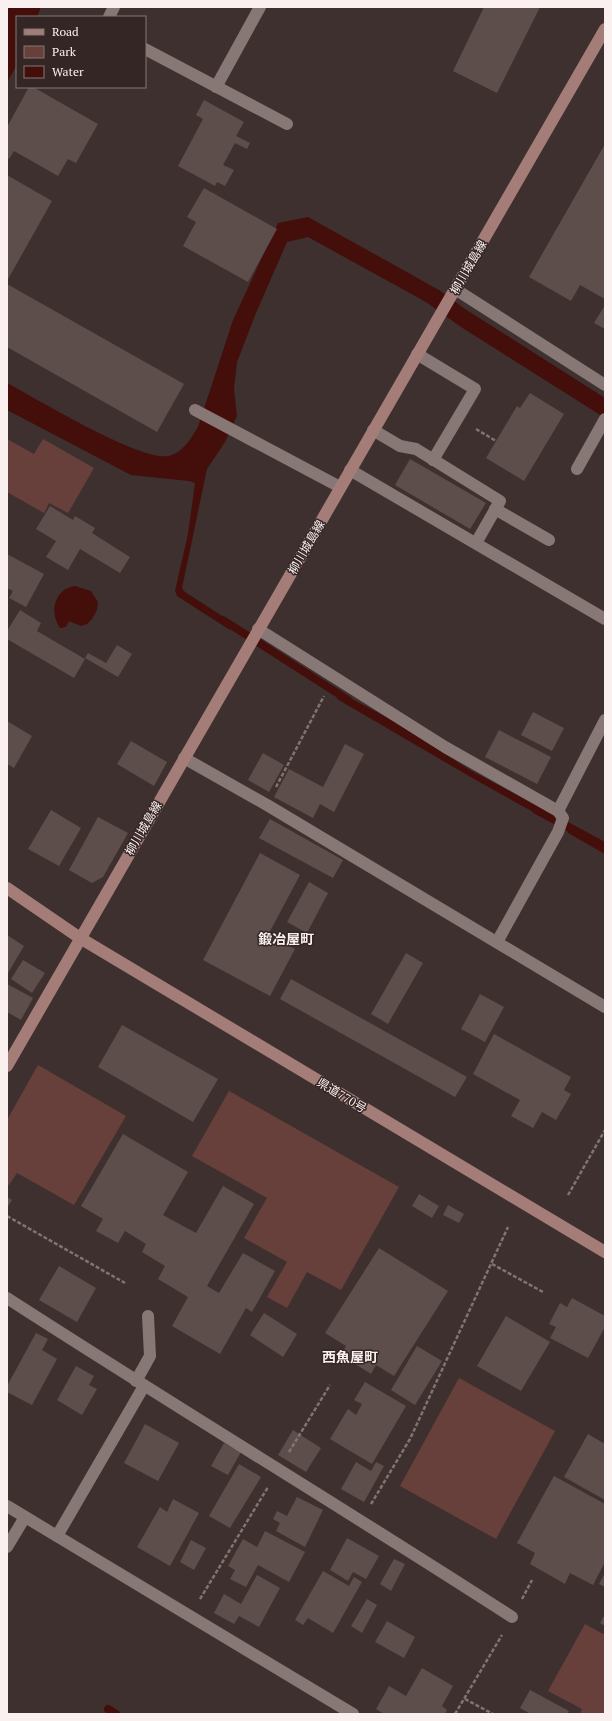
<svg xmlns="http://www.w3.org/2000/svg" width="612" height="1721" font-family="'PT Serif','Noto Sans JP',serif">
<rect width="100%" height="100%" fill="#3e302e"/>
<g fill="#68403b">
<path d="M7,439L34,454L43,439L94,468L68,513L49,503L44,513L7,492Z"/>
<path d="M38,1065L126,1116L74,1205L17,1173L9,1185L7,1184V1120Z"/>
<path d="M229,1091L399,1187L341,1290L307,1272L287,1308L267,1297L287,1262L244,1238L267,1198L192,1156Z"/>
<path d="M459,1378L555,1431L496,1539L400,1486Z"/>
<path d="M585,1624L605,1635V1714H580L582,1709L548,1691Z"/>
</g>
<g fill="#440e0b">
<path d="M7,7H41L37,17H17V65L7,82Z"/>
<path d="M308,217L439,290L465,309L605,398V418L461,327L426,302L308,237L287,242L256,313L237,362L234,389L237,416L225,442L207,469L182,588L185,592L233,623L230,630L177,596L175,591L188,534L195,483L189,481L131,475L7,410V383C37,399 139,461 168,456C183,453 191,438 198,427L233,320L278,223Z"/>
<path d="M75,586L91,591L98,602L97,610L92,619L87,624L81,626L69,621L66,627L60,628C49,612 54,589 75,586Z"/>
<path d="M341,693L397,723L470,770L547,811L544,818L474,779L337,699Z"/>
<path d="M568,822L605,842V854L568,833Z"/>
</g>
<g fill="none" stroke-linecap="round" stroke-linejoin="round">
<g stroke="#440e0b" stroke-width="8">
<path d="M223,620L348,700"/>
<path d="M536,810L577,832"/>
<path d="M108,1709L116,1714"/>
</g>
</g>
<g fill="#5d4e4b">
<path d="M484,7H540L497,93L453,71Z"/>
<path d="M29,87H33L98,124L76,163L68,159L58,176L14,151L9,159L7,158V127Z"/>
<path d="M204,100L244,122L236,136L250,143L247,149L235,143L223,165L234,170L225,186L217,182L215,186L178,166L203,119L196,115Z"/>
<path d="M605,144V299L580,285L571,301L529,277Z"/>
<path d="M7,175L52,201L7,281Z"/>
<path d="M204,188L277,229L248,282L183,246L196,222L187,217Z"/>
<path d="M7,284L184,384L157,432L7,347Z"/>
<path d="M605,305V329L594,323Z"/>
<path d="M530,393L564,414L524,481L486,458L517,406L520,408Z"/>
<path d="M410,459L486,503L470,529L395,485Z"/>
<path d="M50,506L73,520L75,516L95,528L92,533L130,557L120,573L80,549L68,570L46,557L56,541L36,529Z"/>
<path d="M7,554L44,574L26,607L9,598L13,591L7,588Z"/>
<path d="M20,610L41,623L37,631L85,659L74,678L7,639V631Z"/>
<path d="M117,645L132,654L118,677L85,658L88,653L106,663Z"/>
<path d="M533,712L564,728L552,751L521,735Z"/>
<path d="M7,721L32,736L14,768L7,764Z"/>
<path d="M499,730L551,757L537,784L485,757Z"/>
<path d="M131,741L167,762L154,786L117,764Z"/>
<path d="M345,744L364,754L334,812L320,804L313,818L274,797L289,769L323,787Z"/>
<path d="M263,753L284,765L269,792L248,780Z"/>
<path d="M51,810L81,828L59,866L28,849Z"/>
<path d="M98,817L128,833L103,877L92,883L69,870Z"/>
<path d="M270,819L343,860L333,878L259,838Z"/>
<path d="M260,853L300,875L268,935L295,949L270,996L203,960Z"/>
<path d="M309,882L328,893L307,933L287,922Z"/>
<path d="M7,935L24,946L8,973L7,972Z"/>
<path d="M406,953L423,963L388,1024L371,1014Z"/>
<path d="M23,960L45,973L32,993L11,979Z"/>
<path d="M291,979L467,1077L455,1097L280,999Z"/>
<path d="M7,984L33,998L21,1020L7,1012Z"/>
<path d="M480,994L504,1007L485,1042L461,1029Z"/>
<path d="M122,1025L218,1079L193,1122L98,1067Z"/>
<path d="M494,1034L571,1077L564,1090L571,1094L556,1120L542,1112L533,1128L511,1116L520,1100L473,1074Z"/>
<path d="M123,1134L188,1172L163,1215L196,1233L223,1186L254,1204L207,1286L219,1293L243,1253L275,1271L252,1312L246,1308L220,1354L172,1326L188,1297L158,1279L165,1266L142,1252L146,1244L125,1231L118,1243L96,1231L103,1219L81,1206Z"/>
<path d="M419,1194L439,1206L432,1218L412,1206Z"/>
<path d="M7,1197L12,1200L7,1208Z"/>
<path d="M448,1205L464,1214L459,1223L443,1215Z"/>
<path d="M379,1248L448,1291L394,1376L376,1365L371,1374L341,1355L346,1346L325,1333Z"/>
<path d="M59,1266L96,1288L77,1322L39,1300Z"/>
<path d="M572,1298L605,1316V1327L588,1358L550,1338L556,1327L549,1324L560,1303L567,1307Z"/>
<path d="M264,1313L297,1334L283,1357L250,1335Z"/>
<path d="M506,1316L550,1342L521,1391L477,1366Z"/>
<path d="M36,1333L48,1339L42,1350L57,1359L32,1405L7,1392V1386Z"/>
<path d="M417,1346L442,1361L415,1405L391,1390Z"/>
<path d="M76,1366L94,1376L89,1385L97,1389L82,1415L57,1400Z"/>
<path d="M365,1382L406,1406L372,1464L330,1439L348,1409L356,1415L362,1404L354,1400Z"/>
<path d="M145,1424L179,1443L158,1481L124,1463Z"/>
<path d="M293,1430L321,1448L306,1472L278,1455Z"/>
<path d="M588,1434L605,1444V1500L564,1477Z"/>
<path d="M224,1443L241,1452L228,1475L211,1466Z"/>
<path d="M356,1462L371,1471L376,1462L384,1466L364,1502L341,1489Z"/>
<path d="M239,1464L261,1477L230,1528L209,1516Z"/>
<path d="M554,1476L605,1504V1562L593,1585L570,1573L565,1584L530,1564L535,1553L517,1543Z"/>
<path d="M297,1497L323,1510L305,1547L276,1531L280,1523L273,1519L277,1511L287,1516Z"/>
<path d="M173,1499L199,1513L170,1566L137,1547L160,1507L167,1512Z"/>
<path d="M265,1531L305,1552L289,1582L258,1565L246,1587L230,1579L235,1570L228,1566L243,1539L257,1547Z"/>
<path d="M347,1538L379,1556L366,1579L353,1572L348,1581L330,1570Z"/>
<path d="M191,1540L206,1548L194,1570L180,1562Z"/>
<path d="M394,1559L405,1564L391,1591L380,1584Z"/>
<path d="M323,1571L349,1586L354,1577L362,1582L333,1633L308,1618L303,1625L295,1620Z"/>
<path d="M605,1573V1587L599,1584Z"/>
<path d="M257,1575L280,1588L259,1627L239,1616L234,1624L214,1613L224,1594L241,1604Z"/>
<path d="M367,1599L377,1605L362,1633L351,1626Z"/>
<path d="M605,1614V1626L600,1623Z"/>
<path d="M387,1621L415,1637L404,1658L375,1642Z"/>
<path d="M422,1668L453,1686L442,1706L447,1710L445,1714H384L376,1709L389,1686L406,1696Z"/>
<path d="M530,1690L569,1711L567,1714H531L520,1708Z"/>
</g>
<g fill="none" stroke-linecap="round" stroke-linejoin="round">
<g stroke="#807472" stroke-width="2.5" stroke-dasharray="4 2" stroke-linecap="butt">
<path d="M476,429L496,441"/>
<path d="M276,787L324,696"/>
<path d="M568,1195L605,1130"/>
<path d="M7,1216L125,1283"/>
<path d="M492,1264L543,1292"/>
<path d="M289,1452L330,1385"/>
<path d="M371,1504L410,1439L508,1227"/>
<path d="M200,1599L268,1487"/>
<path d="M522,1599L532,1580"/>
<path d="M465,1699L493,1714"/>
<path d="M455,1714L502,1635"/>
</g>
<g stroke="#877775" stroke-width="12">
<path d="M417,354L475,389L433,460"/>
<path d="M195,410L340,487"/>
<path d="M373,430L400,446L416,449L500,501L476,543"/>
<path d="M577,469L605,419"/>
<path d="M495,509L549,540"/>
<path d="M136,1381L150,1356L148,1316"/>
</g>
<g stroke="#877775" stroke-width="12">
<path d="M109,17L114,7"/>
<path d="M145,49L287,124"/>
<path d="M216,87L260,7"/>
<path d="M455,289L605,385"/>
<path d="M350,470L605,619"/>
<path d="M258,629L445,747L558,811L563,818L558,832L497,942"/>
<path d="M184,758L267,805L605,1007"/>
<path d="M558,811L605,720"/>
<path d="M7,1298C174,1406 345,1509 512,1617"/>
<path d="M7,1506L353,1714"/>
<path d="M57,1536L144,1386"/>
<path d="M7,1547L25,1517"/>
</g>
<g stroke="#a47d78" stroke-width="12">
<path d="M7,888L80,938L605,1252"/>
<path d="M7,1066L605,29"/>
</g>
</g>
<g text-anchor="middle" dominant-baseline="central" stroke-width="3" stroke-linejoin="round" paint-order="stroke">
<g font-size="12" fill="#f9f0ef" stroke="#342624">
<text transform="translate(468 267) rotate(-60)">柳川城島線</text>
<text transform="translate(306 547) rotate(-60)">柳川城島線</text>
<text transform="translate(143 828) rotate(-60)">柳川城島線</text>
<text transform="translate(342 1095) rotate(31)">県道770号</text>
</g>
<g font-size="14" font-weight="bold" fill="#f9f0ef" stroke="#342624">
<text x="286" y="938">鍛冶屋町</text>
<text x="350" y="1356">西魚屋町</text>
</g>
</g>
<rect width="612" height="1721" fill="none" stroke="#f9f0ef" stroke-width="16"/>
<rect x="16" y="16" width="130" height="72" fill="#342624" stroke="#837775"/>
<rect x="24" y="29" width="20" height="6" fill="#a47d78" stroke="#837775"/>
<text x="52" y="36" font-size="12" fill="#f9f0ef">Road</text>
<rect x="24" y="46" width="20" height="12" fill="#68403b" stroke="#837775"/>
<text x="52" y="56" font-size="12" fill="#f9f0ef">Park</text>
<rect x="24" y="66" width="20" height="12" fill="#440e0b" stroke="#837775"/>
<text x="52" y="76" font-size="12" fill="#f9f0ef">Water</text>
</svg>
